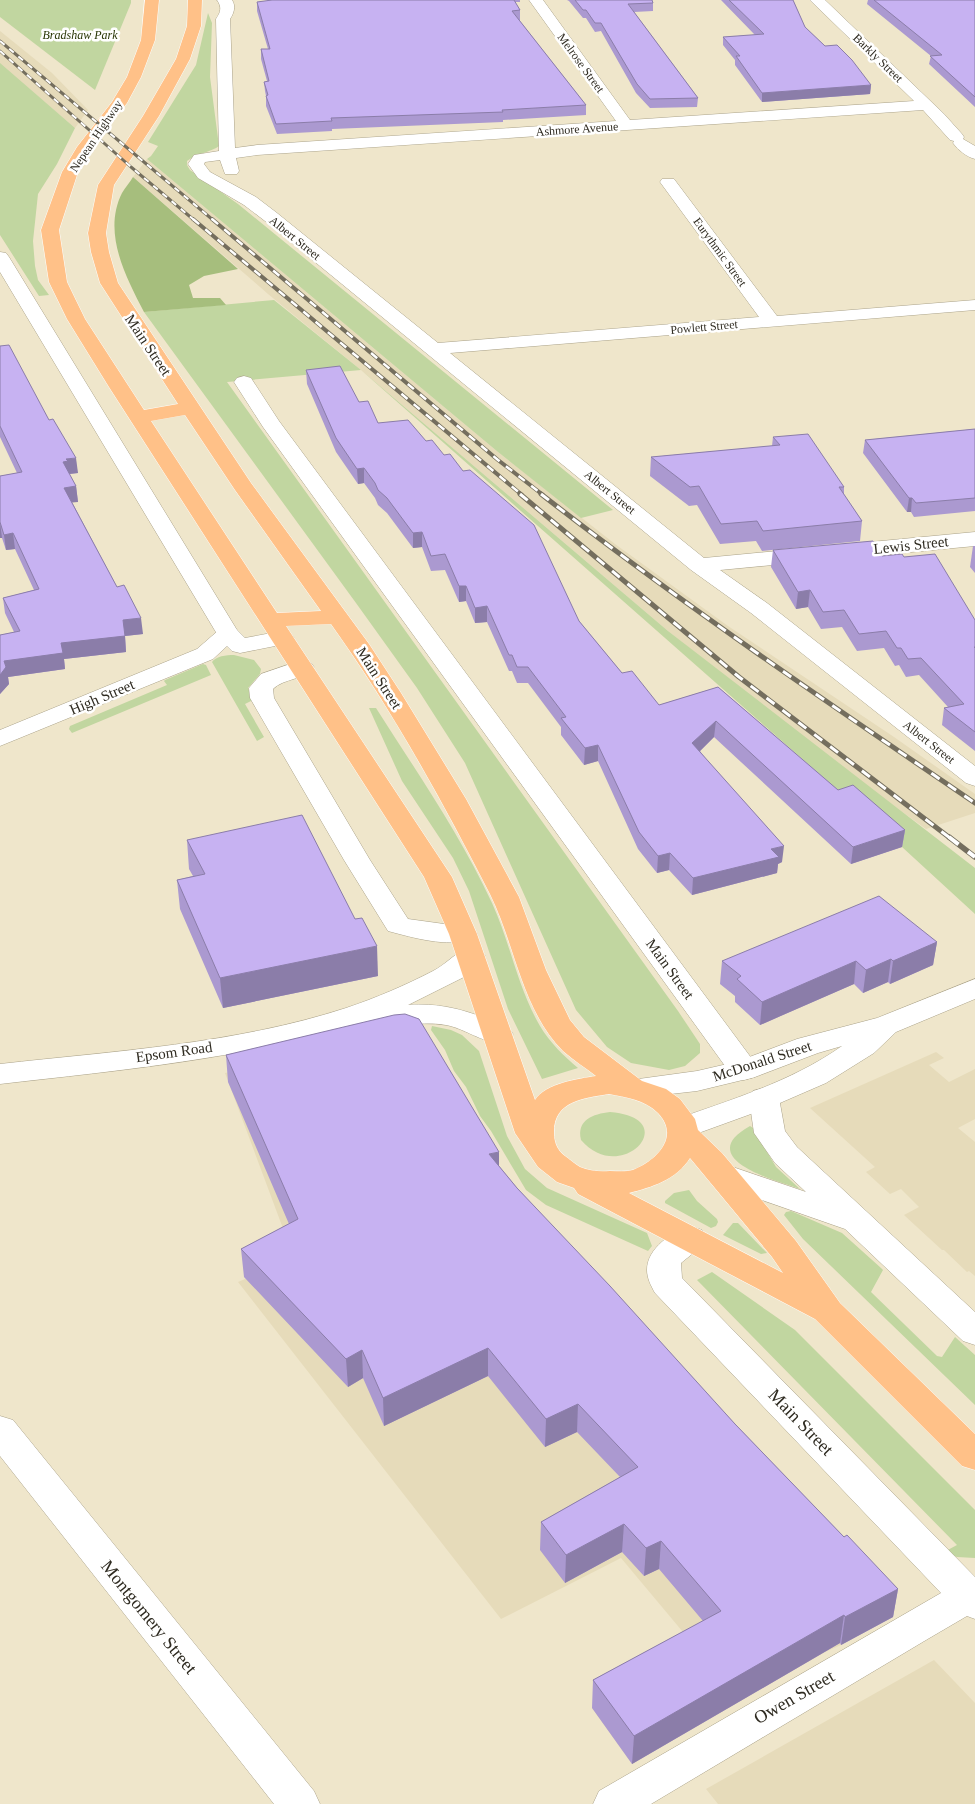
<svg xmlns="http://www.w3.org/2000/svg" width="975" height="1804" font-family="Georgia,serif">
<rect width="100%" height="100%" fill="#efe6cb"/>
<g fill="#e6dbba">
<path d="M0,31L52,73L88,110L75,128L0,64Z"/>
<path d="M147,159L498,452L615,544L728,626L894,737L975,794V813L926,829L854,777L726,677L668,631L361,370L268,294L133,177Z"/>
<path d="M422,1036L496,1189L895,1611L841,1645L825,1652L632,1764L592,1708L698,1650L621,1558L501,1619L238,1282L294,1258L225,1073Z"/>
<path d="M936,1052L944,1058L929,1065L949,1082L975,1069V1119L958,1128L975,1142V1276L969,1271L967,1272L944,1250H942L904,1215L919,1207L901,1189L890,1194L866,1172L875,1167L810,1108Z"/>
<path d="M934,1660L975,1703V1804H718L706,1789Z"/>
</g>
<g fill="#c1d6a0">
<path d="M0,0H131V3L95,90L0,17Z"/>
<path d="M208,13L212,23L210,77L219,146C212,152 199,152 187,161V165L190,170L238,204L613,510L581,518L498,452L147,159L151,156L158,146L148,142L196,65Z"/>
<path d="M0,63L75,128L57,164L38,194L33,241L35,266L38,280L49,295L39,296L0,235Z"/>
<path d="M274,300L361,370L668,631L975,868V914L902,847L361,370L227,382L678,1011L700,1044V1053L685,1066L669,1070L631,1063L607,1047L576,1010L465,763L417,688L356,603L144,312Z"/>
<path d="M234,655L254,660L261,669L260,674L248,688L253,700L245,704L264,737L257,741L212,662C216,656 226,655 234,655Z"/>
<path d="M203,664L206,665L211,675L72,733L69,729L70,726L167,685L164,681L165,680Z"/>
<path d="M369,708H376C416,771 460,834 492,903C510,942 518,989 540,1026C550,1043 564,1056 578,1068L542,1079L508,1009L469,891L453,858L402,781Z"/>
<path d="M432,1026L451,1030L462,1035L479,1051L507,1136L525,1169L547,1188L647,1233L652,1246L648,1251L546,1205L526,1190L491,1131L480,1116L466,1087L454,1071L445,1050L431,1030Z"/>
<path d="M610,1112C685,1118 621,1187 581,1140C576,1120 593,1114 610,1112Z"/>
<path d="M750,1126L753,1128L776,1167L800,1189C773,1180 693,1158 750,1126Z"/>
<path d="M689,1190L697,1201L717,1219L718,1222L716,1226L711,1228L665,1203V1201L674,1193Z"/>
<path d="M791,1211L842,1233L881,1268L883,1270L871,1292L937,1356L942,1357L955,1337L975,1355V1405L803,1239L784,1215L786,1212Z"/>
<path d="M733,1223H738L767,1253L761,1254L723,1235Z"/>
<path d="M712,1272L795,1330L975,1510V1558L957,1557L944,1552L957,1545L697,1280Z"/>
</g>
<path fill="#a6be7d" d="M133,177L238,269L204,276L189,285L193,298H220L226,305L144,312C126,277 102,233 122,193C125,188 130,182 133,177Z"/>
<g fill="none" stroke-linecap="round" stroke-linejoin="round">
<defs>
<g id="street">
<path d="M217,0H232C236,6 234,13 230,19L235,148L257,145L616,121L529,0H543L630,120L914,101L810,0H825L944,114L962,134L964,137L963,139L975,146V159C967,157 958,150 953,143L954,141L950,140L923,110L257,155L236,158L239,171L237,174H225L220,160L205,162L204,164L210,172L256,197L277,213L438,343L759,317L660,182L662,179H674L777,316L975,300V310L450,353L704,558L975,532V546L720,570L767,603L975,766V786L966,783L751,613L691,570L265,221L244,205L198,178L188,164L194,155L219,151L216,19C221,12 222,7 217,0Z"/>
<path d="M244,376L251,378L279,421L755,1063L759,1070L755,1077L744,1080L733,1077L263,427L234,382L237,378Z"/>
<path d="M228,627L236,629L240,634L213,659L0,746V730L197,649L220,629Z"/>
<path d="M302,660L310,662L314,667C305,680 284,678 273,689L274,698L370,860L408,919L473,928L477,934L473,940C446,947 414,938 388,931L344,860L250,698L249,688L261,674Z"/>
<path d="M471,947L481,950L485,956L468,975L408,1005C436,1003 460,1008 487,1019C497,1023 507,1025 513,1034L508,1041C486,1047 468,1029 446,1025C418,1020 388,1030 361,1023C244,1059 122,1070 0,1084V1064C115,1051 235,1044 346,1008C376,998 406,985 433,971C447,964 456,951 471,947Z"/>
<path d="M764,1088L775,1091L779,1098L785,1131L797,1147L975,1312V1345L963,1341L845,1229L710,1182L705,1174L710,1166L721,1163L806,1192L775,1163L754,1133L749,1098L753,1091Z"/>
<path d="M690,1226L702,1230L706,1238L702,1246L681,1263L682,1278L975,1577V1619L967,1616L926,1640L651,1804H593L599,1791L941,1593L655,1293C651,1286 647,1278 647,1270C647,1248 672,1232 690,1226Z"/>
<path d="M0,1416L13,1420L314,1791L320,1804H274L0,1456Z"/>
</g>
<g id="secondary">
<path d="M0,252L6,253L9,257L237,630L245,638L282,631L290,633L294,638L290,643L240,653L232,651L220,639L0,272Z"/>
<path d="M975,979V999L896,1032L874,1053L826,1083L773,1106L693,1135L682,1139L671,1135L667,1128L671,1121C730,1100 791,1082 842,1046L818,1053L755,1077L697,1091L635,1098L624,1095L620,1088L624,1081L697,1071L736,1062L797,1039L877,1018Z"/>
</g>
<path id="highway" d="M145,0H159L155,40L141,77L127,103L90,151L78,172L59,230L67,282L85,319L144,410L178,404L100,283L91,252L88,233L98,185L143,116L176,59L187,26L188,0H202L201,26L190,59L159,116L114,185L106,233L109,252L118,283L251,483L369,644L401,693L466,799L519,897L546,970L570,1020L584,1037L642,1081L666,1089L680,1099L695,1119L698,1130L722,1153L796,1241L840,1303L975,1434V1470L962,1466L815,1319L578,1194L574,1188L557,1182L538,1167L515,1133L449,934L424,877L109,387L67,319L49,282L41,230L62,172L77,147L112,102L127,77L141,40ZM185,415L235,490L321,611L277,613L151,421ZM331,624C392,709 443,802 490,894C515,944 522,1010 563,1051C573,1060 586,1068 596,1076C578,1079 546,1083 535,1100L477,934L452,877L286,626ZM609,1094C626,1097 645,1100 658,1113C681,1137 656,1161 633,1170C626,1172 617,1171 610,1171C599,1172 590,1171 580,1167C575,1164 569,1159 565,1156C557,1150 554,1142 554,1133C553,1101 584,1098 609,1094ZM690,1158L772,1257L783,1273L629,1193C652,1187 676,1180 690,1158Z"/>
</defs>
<use href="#street" stroke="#aba38a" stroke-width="1"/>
<use href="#secondary" stroke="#aba38a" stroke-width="1"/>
<use href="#highway" stroke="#fff" stroke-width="1"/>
<use href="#street" fill="#fff" fill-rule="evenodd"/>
<use href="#secondary" fill="#fff" fill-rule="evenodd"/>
<use href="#highway" fill="#ffc188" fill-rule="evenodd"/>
<defs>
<g id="rail-far3">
<path d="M0,41L213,220"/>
<path d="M0,51L131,167L194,220"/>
</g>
<g id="rail-far2">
<path d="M193,219L522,495"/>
<path d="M212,219L498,460L543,495"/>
</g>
<g id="rail-far1">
<path d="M520,494L739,677L950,838"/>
<path d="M541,494C681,603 828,703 975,803"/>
</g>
<path id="rail" d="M949,837L975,857"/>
</defs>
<use href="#rail-far3" stroke="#746e5e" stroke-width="3"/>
<use href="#rail-far2" stroke="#746e5e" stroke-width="4"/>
<use href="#rail-far1" stroke="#746e5e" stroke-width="5"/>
<use href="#rail" stroke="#746e5e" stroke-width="5.5"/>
<use href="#rail-far3" stroke="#fff" stroke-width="2" stroke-dasharray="6" stroke-linecap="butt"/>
<use href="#rail-far2" stroke="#fff" stroke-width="2.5" stroke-dasharray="8" stroke-linecap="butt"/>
<use href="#rail-far1" stroke="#fff" stroke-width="3" stroke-dasharray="10" stroke-linecap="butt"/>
<use href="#rail" stroke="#fff" stroke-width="4" stroke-dasharray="12" stroke-linecap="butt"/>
</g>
<g fill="#ab99d0">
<path d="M267,0H520V2H515L520,10V20H519L586,105V115L503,120V122L332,129V131L277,134L266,106V96L265,91L264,82L267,81L261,59V49H268L257,11V2L267,1Z"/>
<path d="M567,0H652L653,3V11L634,12L698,98L697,107L650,108L636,93L601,31L595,32L586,18H583L569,1Z"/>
<path d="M721,0H793L805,27L825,46L871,85L870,94L762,102L735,65V60L723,45V37L755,35Z"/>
<path d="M868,0H975V107L929,64L931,56L867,4Z"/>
<path d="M0,346L78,473L69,474L76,486L78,502H72L117,587L143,634L125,636L126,652L64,659L65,669L8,677L9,684L0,694V635L14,632L5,613L3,598L34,590L15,549L6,550L2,538H0V476L17,473L0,437Z"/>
<path d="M306,370L359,402L378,423L426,441L463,471L579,621L622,673L659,705L718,687L838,790L905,830L902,847L851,864L714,737L700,751L782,862L778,864L777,873L692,895L669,870L657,873L638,849L598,761L584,765L561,735V727L528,683H517L512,671H509L487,622L475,623L466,601L459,602L445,570L431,571L422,547L413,548L387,513L378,505L375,498L364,483L358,484L336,452L307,384Z"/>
<path d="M975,429V511L914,517L911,512H907L863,453L865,440Z"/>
<path d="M773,437L844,487V495L862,521L860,541L762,551L756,541L720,544L697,505L689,506L650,476L651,457L772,446Z"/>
<path d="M973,546H975V573L970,567Z"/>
<path d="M773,550L904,557L975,620V751L942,725L944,708L948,707L919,675L906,677L899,665L895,666L884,648L857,651L842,627L821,629L808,607L796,609L771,567Z"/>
<path d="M187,840L378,976L223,1008L180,909L177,880L193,876L189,869Z"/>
<path d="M937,942L933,965L890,984L888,982L863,993L854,984L760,1025L735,1002V996L720,984L722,961Z"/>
<path d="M226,1055L499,1166L517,1188L735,1424L844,1537L898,1589L893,1617L841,1645L840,1643L632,1764L592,1708L593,1680L703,1621L659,1569L644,1576L622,1552L565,1583L540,1550L541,1522L620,1477L577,1432L545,1447L488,1376L384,1426L363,1378L348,1387L244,1277L241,1249L289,1224L228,1082Z"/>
</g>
<g fill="#8b7da9">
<path d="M871,85L870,94L762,102V93Z"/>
<path d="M76,458L78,473L69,474L63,462L66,459Z"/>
<path d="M364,468V483L358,484L357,469Z"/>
<path d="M76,486L78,502L66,503L64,488Z"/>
<path d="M909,498H912L911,512H907Z"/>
<path d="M0,522L2,538H0Z"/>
<path d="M422,532V547L413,548V533Z"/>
<path d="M13,533L15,549L6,550L4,535Z"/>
<path d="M459,586H466V601L459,602Z"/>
<path d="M810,590L808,607L796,609L798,592Z"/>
<path d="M487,606V622L475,623V608Z"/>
<path d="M141,618L143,634L125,636L126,652L64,659L65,669L8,677L9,684L0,694V675L4,661L61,643L123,620Z"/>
<path d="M716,721L714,737L691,760L692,743Z"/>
<path d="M598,745V761L584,765L585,748Z"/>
<path d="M905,830L902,847L851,864L853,847Z"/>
<path d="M784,846L782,862L778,864L777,873L692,895L693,878L771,849Z"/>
<path d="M670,853L669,870L657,873L658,856Z"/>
<path d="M937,942L933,965L890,984L893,961Z"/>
<path d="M377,946L378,976L223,1008L220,978Z"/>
<path d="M891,959L888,982L863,993L866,970Z"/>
<path d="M856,961L854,984L760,1025L762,1002Z"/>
<path d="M499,1152V1179L489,1154Z"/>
<path d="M488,1348V1376L384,1426L383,1398Z"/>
<path d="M362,1350L363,1378L348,1387L346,1359Z"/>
<path d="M578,1404L577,1432L545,1447L546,1419Z"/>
<path d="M624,1524L622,1552L565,1583L566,1555Z"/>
<path d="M661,1541L659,1569L644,1576L646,1548Z"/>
<path d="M898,1589L893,1617L841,1645L845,1617Z"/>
<path d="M844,1615L840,1643L632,1764L634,1736Z"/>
</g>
<g fill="#c7b2f2" stroke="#8b7da9">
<path d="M272,0H514L520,10L512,11L586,105L502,110L503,112L331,118L332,121L276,124L266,96L268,95L264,82L269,81L261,49H270L257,2Z"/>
<path d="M575,0H652L653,3L628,4L698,98L650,99L637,84L601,23H595L586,10H583Z"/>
<path d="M729,0H793L805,27L825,46L837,45L852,60L871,85L762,93L736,56H740L723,37L764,34Z"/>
<path d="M874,0H975V97L930,56L942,55Z"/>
<path d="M9,345L49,420L53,419L76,458L66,459L68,461L63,462L76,486L64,488L117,587L124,585L141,618L123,620L125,636L61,643L63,653L4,661L6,667L0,675V635L20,631L3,598L39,589L13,533L4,535L0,522V476L22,472L0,426V346Z"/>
<path d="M340,366L359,402L368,401L378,423L408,420L426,441L432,440L444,455L450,454L463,471L470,470L534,525L579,621L622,673L632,671L659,705L718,687L838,790L853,785L905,830L853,847L716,721L692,743L784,846L771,849L779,857L693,878L670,853L658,856L639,832L598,745L585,748L561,718L566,717L528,667H517L512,655H509L487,606L475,608L466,586H459L445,554L431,556L422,532L413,533L387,498L378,490L375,483L364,468L357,469L336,438L306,370Z"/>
<path d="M975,429V498L916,503L912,498H909L865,440Z"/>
<path d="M808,434L844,487H839L862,521L763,531L757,521L721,524L699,486L690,487L651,457L780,445L773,437Z"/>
<path d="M873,541L882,556L902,554L904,557L935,554L975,620V647H974L975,648V732L944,708L964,704L921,658L908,659L901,648H897L886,631L859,634L844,610L823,612L810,590L798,592L773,550Z"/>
<path d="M302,815L355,919L362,918L377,946L220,978L177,880L205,874L187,840Z"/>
<path d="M879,896L937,942L893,961L891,959L866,970L856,961L762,1002L737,979L741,976L722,961Z"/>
<path d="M405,1014L419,1019L499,1152L489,1154L517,1188L610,1286L735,1424L844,1537L847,1535L898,1589L845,1617L844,1615L634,1736L593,1680L721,1611L661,1541L646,1548L624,1524L566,1555L541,1522L638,1467L578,1404L546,1419L488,1348L383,1398L362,1350L346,1359L241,1249L298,1219L226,1055L394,1015Z"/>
</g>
<g text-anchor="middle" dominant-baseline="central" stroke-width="5" stroke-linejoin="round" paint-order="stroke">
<g font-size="12" font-style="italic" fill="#273503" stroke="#fff">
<text x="80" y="35">Bradshaw Park</text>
</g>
<g font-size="12" fill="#2f2b21" stroke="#fff">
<text transform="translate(878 58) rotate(44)">Barkly Street</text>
<text transform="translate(581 63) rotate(54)">Melrose Street</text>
<text transform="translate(577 129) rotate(-4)">Ashmore Avenue</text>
<text transform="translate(96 136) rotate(-56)">Nepean Highway</text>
<text transform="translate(295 238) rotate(39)">Albert Street</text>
<text transform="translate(720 252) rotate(54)">Eurythmic Street</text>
<text transform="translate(704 327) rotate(-5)">Powlett Street</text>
<text transform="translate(610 492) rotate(39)">Albert Street</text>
<text transform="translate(929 742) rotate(38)">Albert Street</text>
</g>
<g font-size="15" fill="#2f2b21" stroke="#fff">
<text transform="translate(148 345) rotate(56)">Main Street</text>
<text transform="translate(911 545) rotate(-6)">Lewis Street</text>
<text transform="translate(379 678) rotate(57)">Main Street</text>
<text transform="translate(102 697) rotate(-23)">High Street</text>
<text transform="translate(670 969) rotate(54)">Main Street</text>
<text transform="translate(174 1052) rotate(-8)">Epsom Road</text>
<text transform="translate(762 1061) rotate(-18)">McDonald Street</text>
</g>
<g font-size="18" fill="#2f2b21" stroke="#fff">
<text transform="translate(801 1422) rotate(46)">Main Street</text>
<text transform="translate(149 1617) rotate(51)">Montgomery Street</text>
<text transform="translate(794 1697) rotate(-30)">Owen Street</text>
</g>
</g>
</svg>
